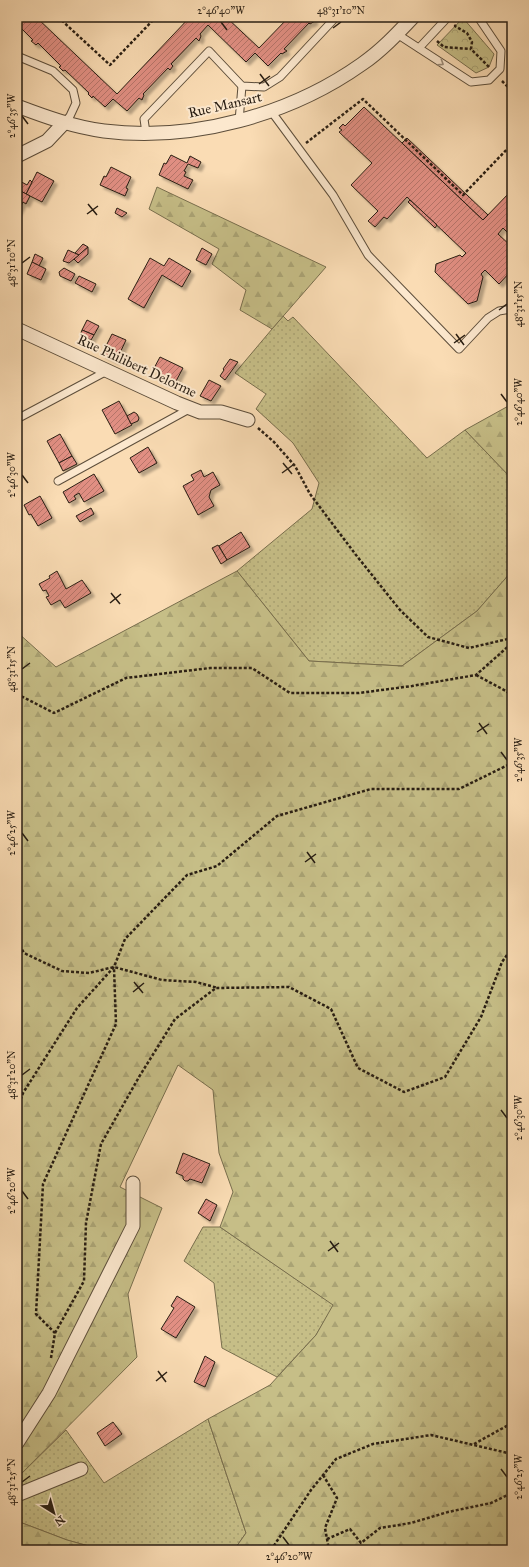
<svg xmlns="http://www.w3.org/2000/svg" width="529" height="1567" font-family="'IM FELL Great Primer',serif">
<defs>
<pattern id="grass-dots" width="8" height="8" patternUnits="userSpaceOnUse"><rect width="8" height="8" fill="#c6be87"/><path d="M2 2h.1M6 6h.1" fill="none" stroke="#aaa374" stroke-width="1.8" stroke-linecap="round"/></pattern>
<pattern id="forest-firs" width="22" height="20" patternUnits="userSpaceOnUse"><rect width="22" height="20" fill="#c6be87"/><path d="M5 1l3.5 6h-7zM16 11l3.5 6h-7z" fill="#aaa374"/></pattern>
<pattern id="park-crowns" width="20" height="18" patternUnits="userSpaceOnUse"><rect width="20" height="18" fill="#c6be87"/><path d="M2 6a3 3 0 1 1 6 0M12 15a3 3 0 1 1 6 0" fill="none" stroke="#aaa374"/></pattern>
<pattern id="building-hatch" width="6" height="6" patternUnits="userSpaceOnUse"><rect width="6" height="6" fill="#e18f83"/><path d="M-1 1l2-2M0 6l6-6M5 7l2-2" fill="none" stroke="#b6746a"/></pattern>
<filter id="shadow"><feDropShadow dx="3.5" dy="3.5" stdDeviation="1" flood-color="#0004"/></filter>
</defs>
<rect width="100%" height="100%" fill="#fadcb4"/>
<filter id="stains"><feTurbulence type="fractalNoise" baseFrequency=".005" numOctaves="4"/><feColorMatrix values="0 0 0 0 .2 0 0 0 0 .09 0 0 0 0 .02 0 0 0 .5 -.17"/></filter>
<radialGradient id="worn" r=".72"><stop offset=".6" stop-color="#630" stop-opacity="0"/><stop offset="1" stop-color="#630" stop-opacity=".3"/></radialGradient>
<g fill="url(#grass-dots)" stroke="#786e4d">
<path d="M283,316L288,321L293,317L427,458L465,430L512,479V571L477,611L402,666L309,661L237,571L312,509L319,483L293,443L256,409L266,394L235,373Z"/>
<path d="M203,1227H220L334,1305L316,1335L277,1377L222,1348L214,1283L184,1261Z"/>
<path d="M208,1419L246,1533L234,1550H103L67,1540L17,1521V1478L66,1430L104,1483Z"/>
</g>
<g fill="url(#forest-firs)" stroke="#786e4d">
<path d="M157,187L326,267L272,329L240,310L246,290L212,264L219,249L149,209Z"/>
<path d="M512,404V479L465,430Z"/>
<path d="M237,571L309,661L402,666L477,611L512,571V1550H234L246,1533L208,1419L270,1385L316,1335L333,1305L220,1227L233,1192L219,1153L213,1090L178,1065L120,1187L162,1208L128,1294L137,1357L17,1478V632L56,667Z"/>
<path d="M17,1521L67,1540L103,1550H17Z"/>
</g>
<path fill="url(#park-crowns)" stroke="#786e4d" d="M463,18L494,54L489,67L476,73L437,45Z"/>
<g fill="url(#building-hatch)" stroke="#291e13" filter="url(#shadow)">
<path d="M17,17H36L117,94L190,17H208L212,21L216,17H226L259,48L289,17H315L313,19L315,21L310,24L309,23L284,49L287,51L282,54L281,53L268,66L255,53L246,62L208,25L200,34L201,36L199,41L196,38L171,64L173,66L170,70L168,68L143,94L144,95L142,100L139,98L127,111L113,99L105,107L93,96L92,98L88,94L89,93L65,70L63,71L59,67L61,66L38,43L36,45L31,41L33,40L17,24Z"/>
<path d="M364,107L483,220L512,190V233L510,235L503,228L498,234L512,247V270L499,284L485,270L481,274L483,277L477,301L468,304L435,272L436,264L460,255L462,257L466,253L407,197L387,219L384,217L375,227L368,221L378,211L351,185L372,163L339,132L342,130L339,128L343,124L345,126Z"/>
<path d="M407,138L488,215L483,220L402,143Z"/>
<path d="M171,155L187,163L190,156L201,162L198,168L188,164L184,171L186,172L184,176L193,180L188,189L159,175L164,163L166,164Z"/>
<path d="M111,167L131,177L126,188L128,189L125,196L100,185L104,176L106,177Z"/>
<path d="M37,172L54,181L42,202L26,194Z"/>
<path d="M18,180L27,185L30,180L32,182L26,194L17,189Z"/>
<path d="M17,189L30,196L26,204L23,202L18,212L17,211Z"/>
<path d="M410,200L437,225L435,228L408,202Z"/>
<path d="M117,208L127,213L122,217L115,213Z"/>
<path d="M83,244L88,247L79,255L75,253Z"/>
<path d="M88,247V254L78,263L74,259Z"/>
<path d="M202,248L212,254L206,265L196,260Z"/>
<path d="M68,250L79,255L69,263L63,261Z"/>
<path d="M35,254L43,258L39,266L32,262Z"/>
<path d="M150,258L164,266L169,258L191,271L182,287L162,275L144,308L128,299Z"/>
<path d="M32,262L46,269L41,280L27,274Z"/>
<path d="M64,268L75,274L71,281L60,276L59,272Z"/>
<path d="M79,276L96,284L92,292L75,283Z"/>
<path d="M87,320L99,326L94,335L82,330Z"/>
<path d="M82,330L94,335L91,340L80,335Z"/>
<path d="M112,334L126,340L119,355L105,348Z"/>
<path d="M105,348L119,355L116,361L102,354Z"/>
<path d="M160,357L183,368L175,383L158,374V372L153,370Z"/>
<path d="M230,359L238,362L225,380L220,376L224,370L223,369Z"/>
<path d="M209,380L221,386L211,401L200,396Z"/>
<path d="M119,401L132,425L115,434L102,410Z"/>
<path d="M134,412L137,414L139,418L138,421L131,424L127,416Z"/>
<path d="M60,434L72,456L59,463L47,441Z"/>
<path d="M148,447L157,463L139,473L130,458Z"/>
<path d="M72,456L77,464L63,471L59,463Z"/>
<path d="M201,470L204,477L213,472L220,485L211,490L209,497L214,506L198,515L183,486L194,480L191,475Z"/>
<path d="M94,474L104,491L84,502L79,493L74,496L76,499L69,503L63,492Z"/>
<path d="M40,496L52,518L38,526L31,514L29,515L24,505Z"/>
<path d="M91,508L94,514L80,522L76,516Z"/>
<path d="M241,532L250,547L227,560L219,546Z"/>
<path d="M218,545L227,560L221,564L212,548Z"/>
<path d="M57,571L66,589L82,580L91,593L65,608L60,600L51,605L46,597L49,596L46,590L43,591L39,584L50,578L49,576Z"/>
<path d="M183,1153L210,1164L202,1183L190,1179L188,1181H185L183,1179V1176L176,1173Z"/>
<path d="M206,1199L217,1205L210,1221L198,1213Z"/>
<path d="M177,1296L195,1307L176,1338L161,1329L174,1308L171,1306Z"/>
<path d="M205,1356L215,1362L205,1387L194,1382Z"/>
<path d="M113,1422L122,1434L105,1446L97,1433Z"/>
</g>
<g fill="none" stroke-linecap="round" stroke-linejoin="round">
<defs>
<g id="lane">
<path d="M397,34L471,82L489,80L500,69L501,51L478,17"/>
<path d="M419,48L448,17"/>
<path d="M17,56L53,71L73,90L76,103L70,116L64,123"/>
<path d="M271,111L333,195L368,255L459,349L488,318L499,311L512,309"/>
<path d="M239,121L242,86"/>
<path d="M146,133L144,119L209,51L242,86L264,87L280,77L336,17"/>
<path d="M17,419L107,371"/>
<path d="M58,481L191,408"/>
</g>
<g id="street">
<path d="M17,106C46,117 74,127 104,131C192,142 290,115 362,64C381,51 397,34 413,17"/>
<path d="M17,156L47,141L64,123"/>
<path d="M17,329L177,403L200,412H221L248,420"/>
<path d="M17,1443L49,1393L133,1226V1183"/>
<path d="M17,1495L81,1469"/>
</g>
</defs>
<use href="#lane" stroke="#5d4e3b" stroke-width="9"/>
<use href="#street" stroke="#5d4e3b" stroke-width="15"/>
<g stroke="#291e13" stroke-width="2.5" stroke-dasharray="3 2" stroke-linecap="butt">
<path d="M58,17L110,65L156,17"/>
<path d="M456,25L455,26L467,33L472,42L471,49L489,67"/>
<path d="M437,41L444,47L471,49"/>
<path d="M502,81L512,91"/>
<path d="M306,143L363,99L463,195L512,144"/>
<path d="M258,428L274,442L295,466L310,494L356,555L400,610L428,637L469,648L512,638"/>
<path d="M476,675L506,691L512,696"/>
<path d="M17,694L54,713L126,678L210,668H252L290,693H359L412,686L476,675L512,643"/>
<path d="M17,941L24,953L62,971L89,973L114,967L162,980L196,982L218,988"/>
<path d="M17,1109L23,1093L77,1008L114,967L125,939L187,875L217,866L277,816L371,789H459L512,763"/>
<path d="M55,1333L84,1281L86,1223L101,1144L139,1077L175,1019L216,988L289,987L331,1009L358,1068L404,1092L445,1077L481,1017L502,962L512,948"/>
<path d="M51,1358L55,1333L36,1314L43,1184L116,1024L114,968"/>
<path d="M474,1444L512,1423"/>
<path d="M323,1475L337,1498L325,1528L329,1550"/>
<path d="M327,1539L350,1529L361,1543L380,1528L411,1523L448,1512L491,1503L512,1493"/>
<path d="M17,1548L27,1550"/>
<path d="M271,1550L311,1490L336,1459L373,1444L431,1435L512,1454"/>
</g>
<use href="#lane" stroke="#fce8ce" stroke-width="7"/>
<use href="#street" stroke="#fce8ce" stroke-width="13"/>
</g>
<defs><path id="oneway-chevron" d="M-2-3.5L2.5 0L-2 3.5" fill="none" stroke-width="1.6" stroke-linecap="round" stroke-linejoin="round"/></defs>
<use stroke="#9d8d7a" href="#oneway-chevron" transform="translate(441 63) rotate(33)"/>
<path fill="none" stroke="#291e13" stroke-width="1.5" d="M221,22L227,30M333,28L341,22M260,74L269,86M259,84L270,76M22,116L28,124M88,204L97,215M87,214L98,206M22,263L30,257M499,310L507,304M456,334L464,345M454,343L465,335M501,394L507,402M283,463L292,474M282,473L293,465M22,475L28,483M111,593L120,604M110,603L121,594M22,669L30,663M479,723L487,734M477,732L489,724M501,752L507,760M22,833L28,841M307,852L315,863M305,862L316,854M134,982L143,993M133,992L144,983M22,1075L30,1069M501,1110L507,1118M22,1191L28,1199M330,1241L338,1252M328,1251L339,1243M158,1371L166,1382M156,1381L167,1372M501,1469L507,1477M22,1482L30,1476M283,1537L289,1545"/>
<g text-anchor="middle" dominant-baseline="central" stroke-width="4" stroke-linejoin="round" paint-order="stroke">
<g font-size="14" fill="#291e13" stroke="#fce8ce">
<text transform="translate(225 105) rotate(-13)">Rue Mansart</text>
<text transform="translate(137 366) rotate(25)">Rue Philibert Delorme</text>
</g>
</g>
<rect width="529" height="1567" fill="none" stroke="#fadcb4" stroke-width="44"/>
<g transform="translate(54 1513) rotate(143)" stroke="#fce8ce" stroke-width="3" paint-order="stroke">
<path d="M0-3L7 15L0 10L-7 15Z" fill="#291e13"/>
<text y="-6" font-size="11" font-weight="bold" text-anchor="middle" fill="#291e13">N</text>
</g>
<rect x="22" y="22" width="485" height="1523" fill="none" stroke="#291e13" stroke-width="1.5"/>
<g font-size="10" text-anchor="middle" fill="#291e13">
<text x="221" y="14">2°46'40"W</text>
<text x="341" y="14">48°31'10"N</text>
<text transform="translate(11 116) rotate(-90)" y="4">2°46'35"W</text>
<text transform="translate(11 263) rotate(-90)" y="4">48°31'10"N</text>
<text transform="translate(518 304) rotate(-90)" y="4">48°31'15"N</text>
<text transform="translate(518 402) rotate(-90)" y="4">2°46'40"W</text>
<text transform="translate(11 475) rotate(-90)" y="4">2°46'30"W</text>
<text transform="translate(11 669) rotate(-90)" y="4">48°31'15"N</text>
<text transform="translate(518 760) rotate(-90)" y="4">2°46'35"W</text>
<text transform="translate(11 833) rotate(-90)" y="4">2°46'25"W</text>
<text transform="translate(11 1075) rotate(-90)" y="4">48°31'20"N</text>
<text transform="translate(518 1118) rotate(-90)" y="4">2°46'30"W</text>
<text transform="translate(11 1191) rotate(-90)" y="4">2°46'20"W</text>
<text transform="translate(518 1477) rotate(-90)" y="4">2°46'25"W</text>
<text transform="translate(11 1482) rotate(-90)" y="4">48°31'25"N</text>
<text x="289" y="1560">2°46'20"W</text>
</g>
<rect width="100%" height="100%" filter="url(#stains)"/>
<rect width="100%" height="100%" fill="url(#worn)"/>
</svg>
